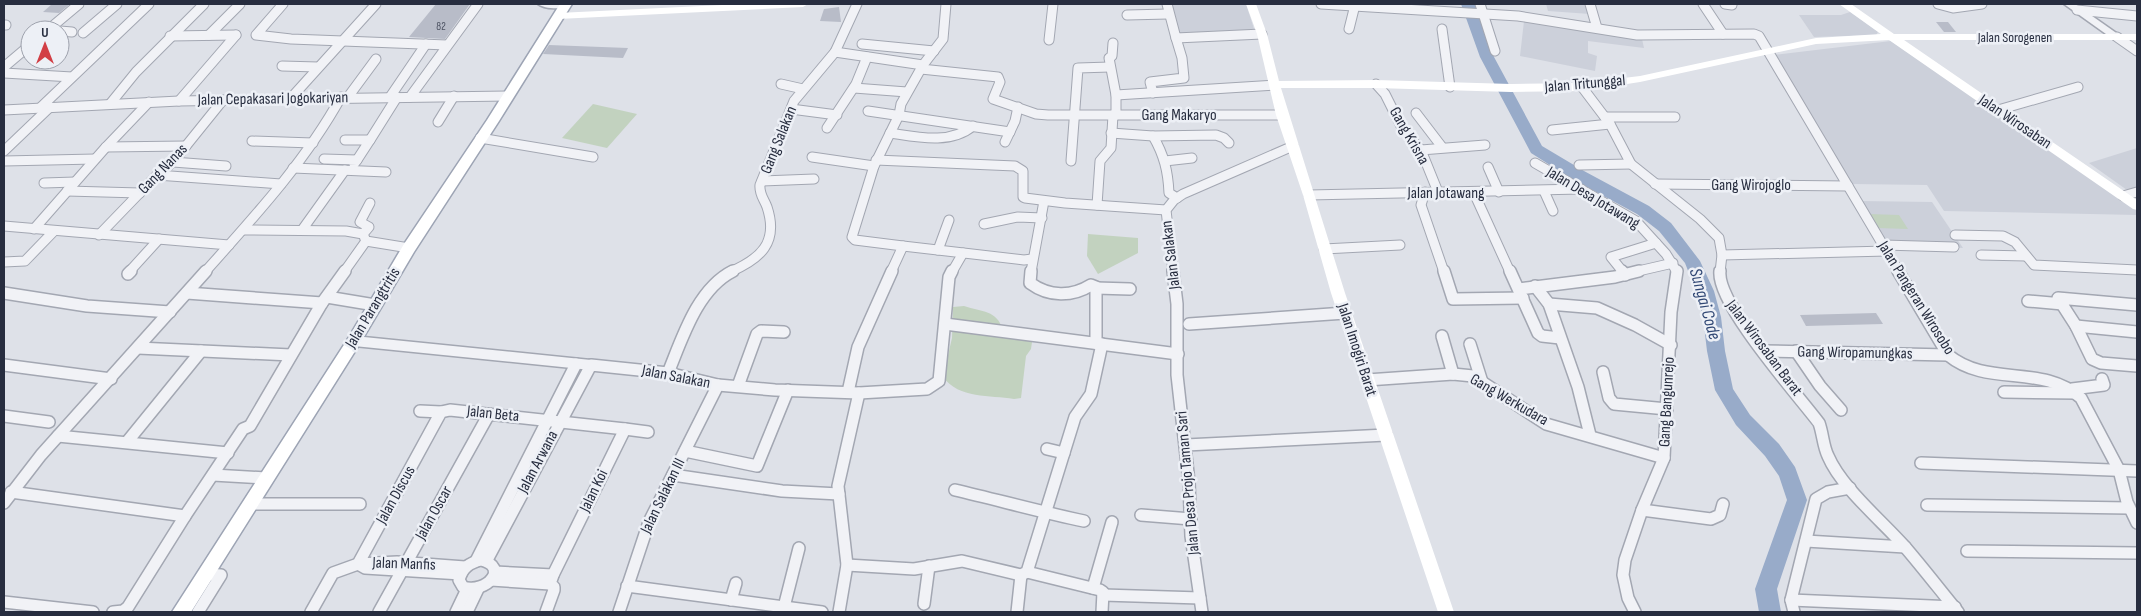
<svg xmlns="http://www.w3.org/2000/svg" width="2141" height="616" font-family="'Sofia Sans Condensed',sans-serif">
<rect width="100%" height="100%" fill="#dee1e8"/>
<g fill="#ccd0da">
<path d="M1168,4H1246L1255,32L1176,37Z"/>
<path d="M1546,4H1588L1590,14L1548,11Z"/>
<path d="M1850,12L1878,32L1876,35L1814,37L1799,15H1841Z"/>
<path d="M1524,21L1642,39L1644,48L1588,41V53L1597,56L1595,71L1520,56Z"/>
<path d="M1891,41L2137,210V215L1944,211L1927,185L1852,184L1773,55Z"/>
<path d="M2137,148V187L2127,190L2089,163Z"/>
<path d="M1859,201L1932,202L1963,248L1885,244Z"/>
</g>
<g fill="#c2d2bf">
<path d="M593,104L637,114L607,148L562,138Z"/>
<path d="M1868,214L1899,215L1908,229L1877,228Z"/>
<path d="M1088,234L1138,238V253L1098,274L1087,256Z"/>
<path d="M964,306C982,312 997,310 1003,330L1030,336L1032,342L1031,349L1026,356L1021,398L1014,399C990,395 959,399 943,377L952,338L953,307Z"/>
</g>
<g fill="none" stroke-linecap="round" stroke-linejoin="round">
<path fill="#98abc9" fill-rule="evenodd" d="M1461,4H1475L1494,57L1542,146L1584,171L1649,206L1671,223L1700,261L1714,291L1721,317L1725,351L1733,389L1750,415L1779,444L1795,467L1807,500L1777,589L1781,612H1759L1755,589L1787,500L1779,476L1765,456L1736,425L1715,390L1707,351L1703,317L1696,291L1685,263L1659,231L1637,214L1572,179L1531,153L1480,57Z"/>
</g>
<g fill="#b8bcc8">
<path d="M52,4H70L59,13L43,12Z"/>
<path d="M436,4H470L445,39L409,37Z"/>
<path d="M839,7L841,22L820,21L824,9Z"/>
<path d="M1936,22H1948L1956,32H1944Z"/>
<path d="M549,45L628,48L623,58L543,54Z"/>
<path d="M1876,313L1883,324L1806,326L1800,315Z"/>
</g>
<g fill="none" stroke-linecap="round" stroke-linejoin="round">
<defs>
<g id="minor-far1">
<path d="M283,4L256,35L291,39L447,45"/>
<path d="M1167,4L1176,38L1262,34"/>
<path d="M1321,4L1518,16L1637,35L1754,34L1759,36L1899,272"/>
<path d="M1480,4L1495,51"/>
<path d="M1590,4L1597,28"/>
<path d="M1703,4L1723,34"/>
<path d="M1725,4L1732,5"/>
<path d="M1938,4L1953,8L1982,4"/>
<path d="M2077,10L2137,16"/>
<path d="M1127,15L1168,14"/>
<path d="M4,25H6"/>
<path d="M1349,29L1355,5"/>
<path d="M1442,29L1450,87"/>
<path d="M48,30L79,4"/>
<path d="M60,31L72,32"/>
<path d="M83,33L117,4"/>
<path d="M209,35L240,4"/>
<path d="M170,36L236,35"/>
<path d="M2117,37L2137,51"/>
<path d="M1049,40L1053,4"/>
<path d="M1113,43L1112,56L1109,58L1116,95V115"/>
<path d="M862,44L934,51"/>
<path d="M835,52L923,65"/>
<path d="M282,66L318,67"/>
<path d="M4,67L30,45"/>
<path d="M921,69L998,77L1000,82L993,99L1036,114L1048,115H1282"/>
<path d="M4,73L72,77"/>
<path d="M781,84L803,89"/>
<path d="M1376,84L1385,94L1402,128L1421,150L1438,192"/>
<path d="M1582,87L1610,124L1631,164L1700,219L1719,238L1722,255L1720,272"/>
<path d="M854,88L907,92"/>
<path d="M1153,93L1150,82L1184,78L1182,58L1176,38"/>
<path d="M1116,95L1275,85"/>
<path d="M348,97L376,59"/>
<path d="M390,97L426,44"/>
<path d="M410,97L478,4"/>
<path d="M291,98L376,4"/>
<path d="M179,101L236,35"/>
<path d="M110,104L136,72L204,4"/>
<path d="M40,108L149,4"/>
<path d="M791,109L837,115"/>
<path d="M4,110L179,101L507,96"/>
<path d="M1998,110L2078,87"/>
<path d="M868,111L1010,132"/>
<path d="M1416,113L1442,147"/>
<path d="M1605,117H1675"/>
<path d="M438,122L454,96"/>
<path d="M827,128L856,84L867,57"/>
<path d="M1552,130L1610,124"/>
<path d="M890,133C917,137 950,145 973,126"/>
<path d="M1111,133L1153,136L1216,135L1224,138L1229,143"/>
<path d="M1153,136C1164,155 1168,171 1169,193L1177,198"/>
<path d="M480,138L593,157"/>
<path d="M345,140H370L357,160"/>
<path d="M370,140L397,97"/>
<path d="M252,141L313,143"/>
<path d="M1005,142L1015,121L1018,107"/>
<path d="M106,147L186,146"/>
<path d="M1421,150L1485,145"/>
<path d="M4,151L50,107"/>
<path d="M812,157L874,166"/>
<path d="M324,159L357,160L354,164"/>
<path d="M876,160L1015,166L1023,171V197L1025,198L1065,203L1166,210"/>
<path d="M4,161L95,159"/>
<path d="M1071,161L1078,68L1110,67"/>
<path d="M1165,161L1192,158"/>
<path d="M173,162L226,166"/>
<path d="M1535,163L1636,221L1666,254L1677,272"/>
<path d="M1579,165L1631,164"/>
<path d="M1488,167L1499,192"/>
<path d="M293,168L386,172"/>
<path d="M157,175L281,184"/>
<path d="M762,181L814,179"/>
<path d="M44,183L75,182"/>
<path d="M1655,184L1848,186"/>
<path d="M67,191L140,193"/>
<path d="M1544,191L1553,211"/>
<path d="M1425,192L1421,205L1444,272"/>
<path d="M1474,193L1510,272"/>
<path d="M1309,195L1581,189"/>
<path d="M2123,196L2137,192"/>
<path d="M1097,205L1100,161L1111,148L1113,115"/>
<path d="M984,224L1018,217L1042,218"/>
<path d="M4,226L229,245"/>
<path d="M34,229L106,147L149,102"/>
<path d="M244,230L346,231L363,234L366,241L409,248"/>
<path d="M302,230L345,170"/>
<path d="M363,234L369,227L360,222L370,203"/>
<path d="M99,235L157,175L173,162L223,100"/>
<path d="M1955,235L2003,236L2015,242L2034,265L2137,270"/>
<path d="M1883,245L1954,247"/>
<path d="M903,246L1024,260L1032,259"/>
<path d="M1324,249L1400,245"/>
<path d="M938,250L949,220"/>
<path d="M1722,255L1887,251"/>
<path d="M1981,255L2026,256"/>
<path d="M4,262L25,261L54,231"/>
<path d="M129,272L159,239"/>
<path d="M205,272C254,217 305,162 341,97"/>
<path d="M344,272L366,241"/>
<path d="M730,272C760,259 779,243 767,207C764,199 759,194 760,185L794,101L835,52L857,4"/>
<path d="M891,272L903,246L855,240L852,237L874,166L899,115L901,104L923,65L943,39L946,4"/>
<path d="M952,272L963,253"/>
<path d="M1031,272L1044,201"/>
<path d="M1173,272L1166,210L1174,200L1183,194L1293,146"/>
<path d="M1623,272L1611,257L1656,243"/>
<path d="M1634,272L1673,263"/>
</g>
<g id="minor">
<path d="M1031,271L1030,283C1049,297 1072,297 1091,285L1096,287V343"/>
<path d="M1173,271L1177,304V375L1189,482L1191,536L1202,612"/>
<path d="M1444,271L1453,299L1523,298"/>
<path d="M1510,271L1538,333L1542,336L1560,338"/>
<path d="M1622,271L1625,275"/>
<path d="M1720,271C1716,303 1797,394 1819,423C1823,434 1823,446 1828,456C1841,487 1882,521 1905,547C1923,568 1940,590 1958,612"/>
<path d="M1898,271L1948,355C1988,388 2042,363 2081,398L2119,470L2127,502L2137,523"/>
<path d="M128,274L131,271"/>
<path d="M1535,286L1549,304L1578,387L1590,435"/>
<path d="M1096,288L1130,289"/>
<path d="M1519,289L1615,277L1639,271"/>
<path d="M4,293L87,306L170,312"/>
<path d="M187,293L322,303"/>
<path d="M327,297L375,305"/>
<path d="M2028,301L2063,304"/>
<path d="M1549,304L1597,308L1635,325L1671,345"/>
<path d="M2137,305L2058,298L2076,326L2092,359L2101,363L2137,366"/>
<path d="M945,324L1178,354"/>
<path d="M1189,324L1345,313"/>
<path d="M2076,326L2137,332"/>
<path d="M1442,336L1453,374"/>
<path d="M1470,344L1482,382"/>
<path d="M138,348L291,355"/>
<path d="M1763,351L1948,355"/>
<path d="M1796,351L1820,386L1841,410"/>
<path d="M4,365L111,379"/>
<path d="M1603,372L1609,398L1614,404L1667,409"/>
<path d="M668,373C682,339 697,289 733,271"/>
<path d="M1367,380L1453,374L1473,376L1546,424L1664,458"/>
<path d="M738,386L757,334L761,331L784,332"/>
<path d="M2072,389L2104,385L2102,379"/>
<path d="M848,392L858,347L892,271"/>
<path d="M2004,392L2076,393"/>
<path d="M420,411L441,412"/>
<path d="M4,416L49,422"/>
<path d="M625,429L648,432"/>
<path d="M58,436L228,453"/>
<path d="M127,442L201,351"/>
<path d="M1186,445L1386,435"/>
<path d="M1047,449L1064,453"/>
<path d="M685,451L757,466L788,390"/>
<path d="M1921,463L2137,471"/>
<path d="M213,475L266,478"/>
<path d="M673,475L782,491L839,494"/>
<path d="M955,490C998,500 1041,512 1084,521"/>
<path d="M11,492L185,516"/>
<path d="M4,503L41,455L206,271"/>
<path d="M249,504H360"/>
<path d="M1927,505L2129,508"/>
<path d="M1642,510L1711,519L1720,515L1723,504"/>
<path d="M1141,515L1191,519"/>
<path d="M1806,541L1905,547"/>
<path d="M1967,551L2137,553"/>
<path d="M481,560C510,567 487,594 463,587L459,580C462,568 469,563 481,560Z"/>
<path d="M487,560L591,365L668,373L718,385L775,390L859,393L927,389L939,381L949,277L952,271"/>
<path d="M476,561L576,364"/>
<path d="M847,565L914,569L962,561L1021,575L1027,572L1075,417L1091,394L1102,344"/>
<path d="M495,572L553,575"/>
<path d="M1027,572L1100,590L1103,592L1102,612"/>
<path d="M461,574L365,568L358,564L397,562L465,567"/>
<path d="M491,580L550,584"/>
<path d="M627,586L822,612"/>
<path d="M1093,588L1112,522"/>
<path d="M1103,595L1200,598"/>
<path d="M731,600L736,583"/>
<path d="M1791,600L1955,607"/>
<path d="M4,602L93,612"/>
<path d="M924,604L929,566"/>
<path d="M784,607L799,548"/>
<path d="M113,612L123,611L128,607L185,516L243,429L250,426L322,303L345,271"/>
<path d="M198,612L221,575L205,574"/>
<path d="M311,612L333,573L358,564L441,412L450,410L625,429L553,575L550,584L554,587V590L546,612"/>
<path d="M379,612L489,414"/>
<path d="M456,612L467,589"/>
<path d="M467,612L478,589"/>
<path d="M619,612L649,522L718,385"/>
<path d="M839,612L847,565L838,486L859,393"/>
<path d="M1017,612L1021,575"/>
<path d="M1635,612L1628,598L1623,575L1625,560L1642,510L1664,458L1671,312L1677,271"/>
<path d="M1794,612L1791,600L1816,499L1828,492L1850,488"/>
</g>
<g id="tertiary">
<path d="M538,4H569L570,5C564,10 544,9 538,4Z"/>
<path d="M2064,4H2075L2122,37L2121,39H2113Z"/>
<path d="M354,336L591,360L596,361L598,365L596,369L591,370L354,346L349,344L348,341L349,338Z"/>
</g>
<path id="primary" d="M560,4H572L499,121L414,252L359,345L191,612H172L349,337L404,244L487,120Z"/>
</defs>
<use href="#minor-far1" stroke="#a3a7b2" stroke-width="11"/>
<use href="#minor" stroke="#a3a7b2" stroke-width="14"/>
<use href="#tertiary" stroke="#a3a7b2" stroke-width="3"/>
<use href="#primary" stroke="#9da4b4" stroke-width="3"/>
<use href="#minor-far1" stroke="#f1f2f6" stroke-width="9"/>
<use href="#minor" stroke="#f1f2f6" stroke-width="11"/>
<use href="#tertiary" fill="#f1f2f6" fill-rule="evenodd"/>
<g fill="#fff" fill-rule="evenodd">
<path d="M743,4H808L803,7L558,19L553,16L558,13Z"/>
<path d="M1246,4H1256L1267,34L1279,81L1376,80L1511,84L1582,83L1640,76L1816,38L1881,34L1839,4H1851L1894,34H2137V40H1904L2137,200V210L2133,209L1889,40L1816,44L1640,82L1582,91L1511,92L1376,88H1281L1345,293L1454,612H1438L1331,293L1303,195L1276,115L1257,34Z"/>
</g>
<use href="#primary" fill="#fff" fill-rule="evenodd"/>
</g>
<g text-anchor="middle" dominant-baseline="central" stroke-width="5" stroke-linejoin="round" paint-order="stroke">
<g font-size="11" fill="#4b5161">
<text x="441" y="26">82</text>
</g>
<g font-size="14" fill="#272d3f" stroke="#edf0f6">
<text x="2015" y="37">Jalan Sorogenen</text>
</g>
<g font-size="16" fill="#272d3f" stroke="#edf0f6">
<text transform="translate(1585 84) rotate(-5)">Jalan Tritunggal</text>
<text transform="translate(273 99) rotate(-1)">Jalan Cepakasari Jogokariyan</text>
<text x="1179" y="115">Gang Makaryo</text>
<text transform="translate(2015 122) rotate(34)">Jalan Wirosaban</text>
<text transform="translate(1409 136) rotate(60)">Gang Krisna</text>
<text transform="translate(779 140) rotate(-68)">Gang Salakan</text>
<text transform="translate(163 169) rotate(-46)">Gang Nanas</text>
<text x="1751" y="185">Gang Wirojoglo</text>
<text x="1446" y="193">Jalan Jotawang</text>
<text transform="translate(1593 198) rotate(31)">Jalan Desa Jotawang</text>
<text transform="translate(1171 255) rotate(-97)">Jalan Salakan</text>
<text transform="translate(1916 298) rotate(58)">Jalan Pangeran Wirosobo</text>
<text transform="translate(373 308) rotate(-59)">Jalan Parangtritis</text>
<text transform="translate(1764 348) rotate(53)">Jalan Wirosaban Barat</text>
<text transform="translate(1357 350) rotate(72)">Jalan Imogiri Barat</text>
<text transform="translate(1855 353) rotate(1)">Gang Wiropamungkas</text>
<text transform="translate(676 377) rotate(11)">Jalan Salakan</text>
<text transform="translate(1509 400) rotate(30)">Gang Werkudara</text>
<text transform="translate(1667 402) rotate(-87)">Gang Bangunrejo</text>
<text transform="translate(493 414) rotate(6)">Jalan Beta</text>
<text transform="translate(538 462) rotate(-62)">Jalan Arwana</text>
<text transform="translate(1188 483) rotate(-95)">Jalan Desa Projo Taman Sari</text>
<text transform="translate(594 491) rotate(-64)">Jalan Koi</text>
<text transform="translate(396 495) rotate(-61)">Jalan Discus</text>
<text transform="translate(663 496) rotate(-64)">Jalan Salakan III</text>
<text transform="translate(434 513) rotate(-61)">Jalan Oscar</text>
<text transform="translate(404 564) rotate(2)">Jalan Manfis</text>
</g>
<g font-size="18" font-style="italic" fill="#304774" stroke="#edf0f6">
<text transform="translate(1705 304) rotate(74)">Sungai Code</text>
</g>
</g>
<rect width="2141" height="616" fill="none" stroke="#272d3f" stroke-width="10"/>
<g transform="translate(45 45)"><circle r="24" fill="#edf0f6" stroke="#9ea2ad"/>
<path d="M0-4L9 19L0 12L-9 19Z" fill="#d23e45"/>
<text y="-8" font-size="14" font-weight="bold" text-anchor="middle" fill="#272d3f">U</text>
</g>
</svg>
